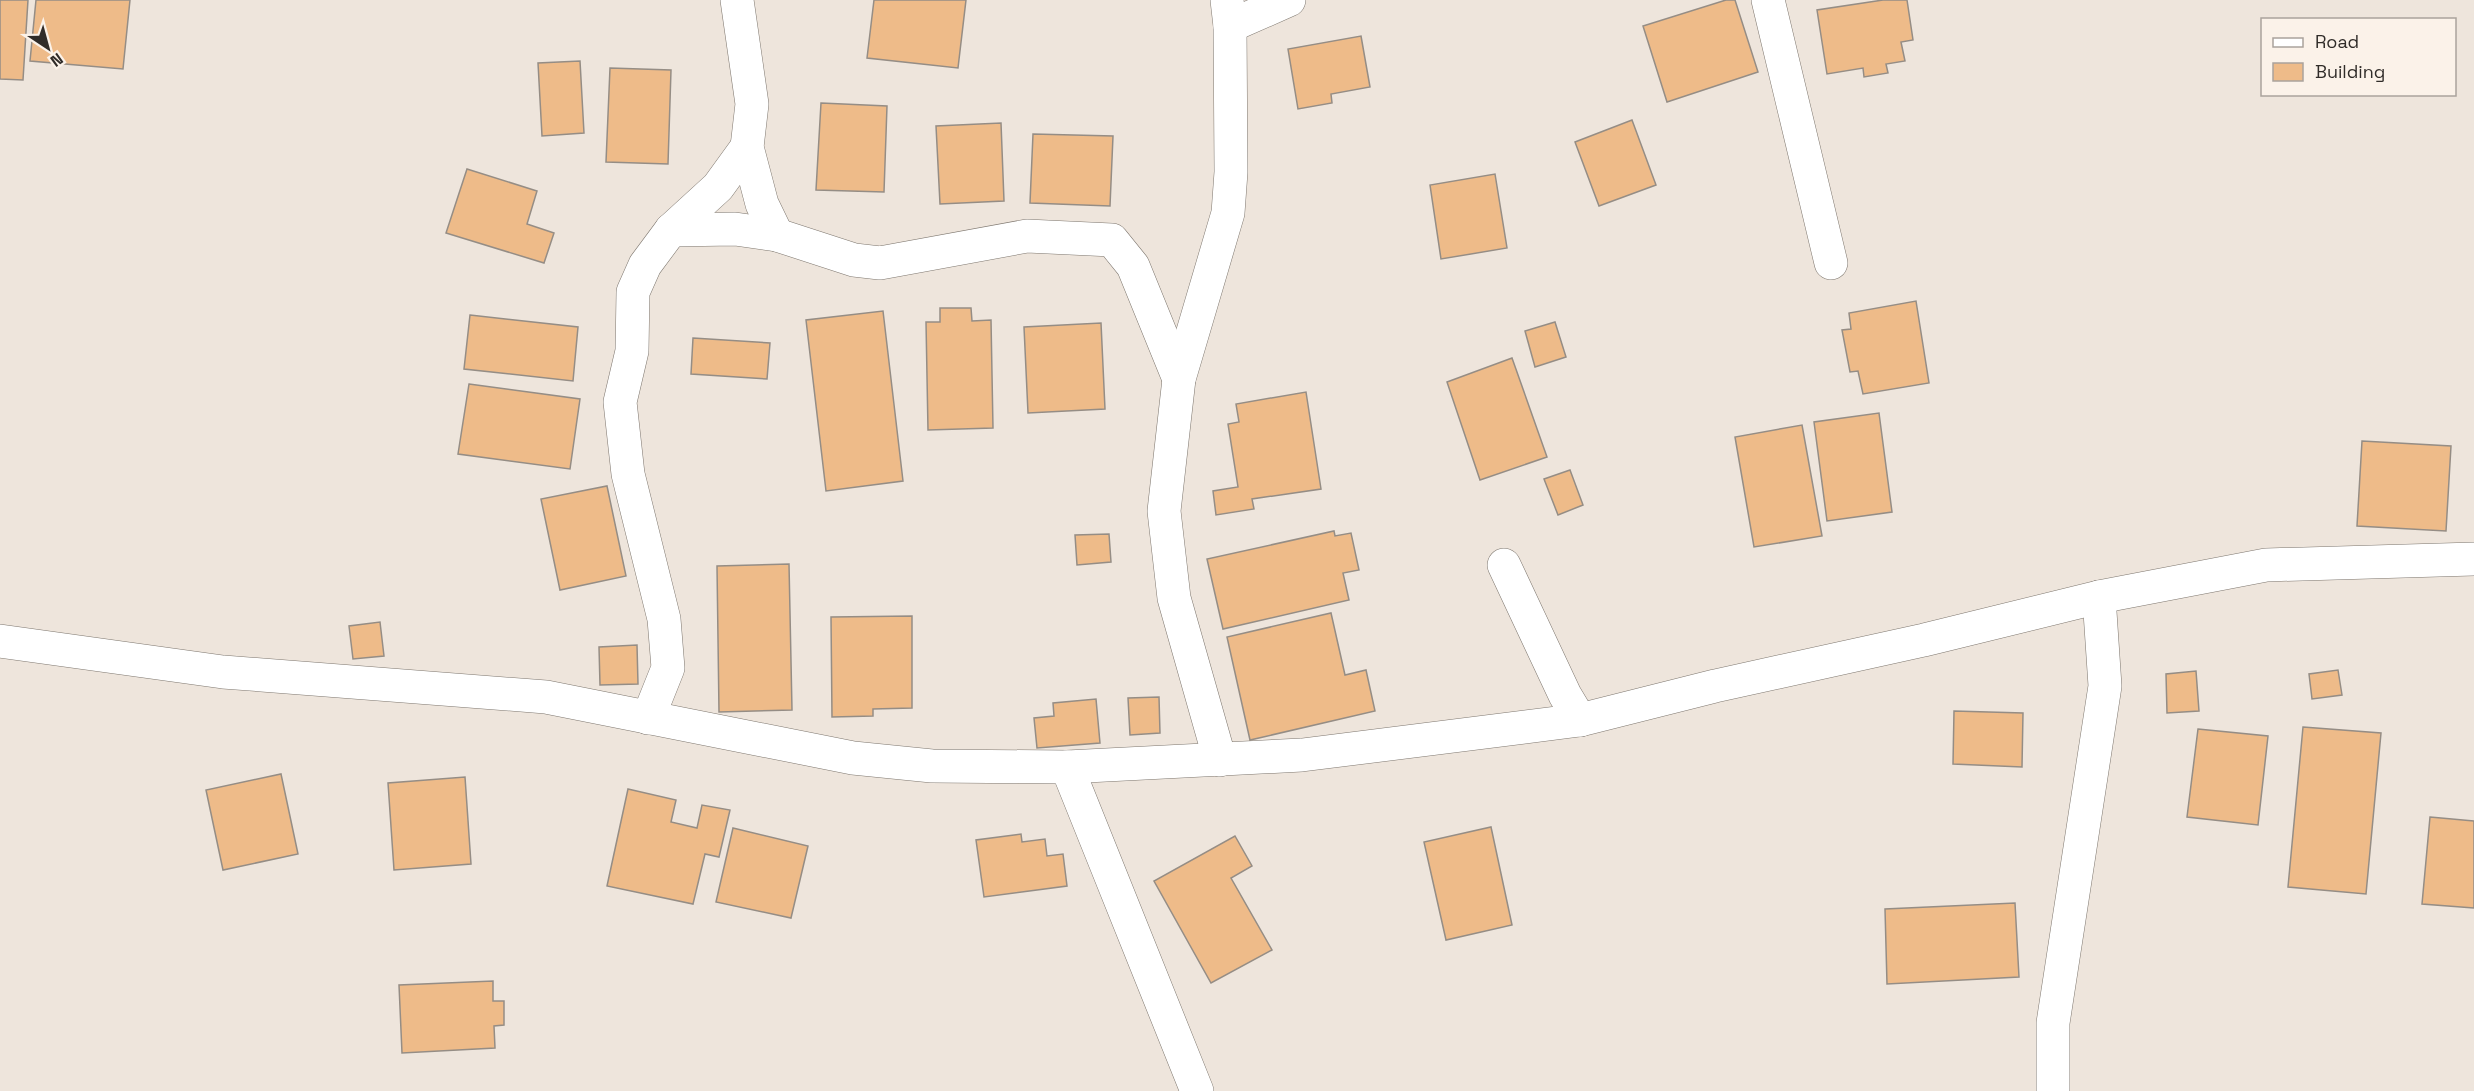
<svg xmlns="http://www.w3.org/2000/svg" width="2474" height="1091" font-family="'Space Grotesk',sans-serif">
<rect width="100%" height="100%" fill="#eee5dc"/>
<g fill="#eebb89" stroke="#958d85" stroke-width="1.5">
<path d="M0,0H28L23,80L0,79Z"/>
<path d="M36,0H130L123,69L30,61Z"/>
<path d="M874,0H966L958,68L867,58Z"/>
<path d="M1726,0H1735L1758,72L1667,102L1643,26Z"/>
<path d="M1883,0H1907L1913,40L1901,42L1905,61L1886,64L1888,73L1864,77L1863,68L1827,74L1817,10Z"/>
<path d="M1361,36L1370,87L1331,94L1332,103L1298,109L1288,49Z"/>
<path d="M580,61L584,133L542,136L538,63Z"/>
<path d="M610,68L671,70L668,164L606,162Z"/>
<path d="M821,103L887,106L884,192L816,190Z"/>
<path d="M1632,120L1656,185L1599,206L1575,142Z"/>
<path d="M1001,123L1004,201L940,204L936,126Z"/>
<path d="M1033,134L1113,136L1110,206L1030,203Z"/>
<path d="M467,169L537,191L527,224L554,233L544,263L446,233Z"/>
<path d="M1495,174L1507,248L1441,259L1430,185Z"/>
<path d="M1916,301L1929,383L1863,394L1858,371L1850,372L1842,330L1851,329L1849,313Z"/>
<path d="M940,308H971L972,321L991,320L993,428L928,430L926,322H940Z"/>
<path d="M883,311L903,481L826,491L806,320Z"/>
<path d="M470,315L578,327L573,381L464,369Z"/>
<path d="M1555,322L1566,357L1535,367L1525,331Z"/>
<path d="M1101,323L1105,409L1028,413L1024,327Z"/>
<path d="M693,338L770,343L767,379L691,374Z"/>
<path d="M1512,358L1547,457L1480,480L1447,382Z"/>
<path d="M469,384L580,399L570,469L458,454Z"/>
<path d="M1306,392L1321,489L1252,499L1254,509L1216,515L1213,491L1238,487L1228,424L1239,422L1236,404Z"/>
<path d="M1879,413L1892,512L1827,521L1814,422Z"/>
<path d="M1802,425L1822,536L1754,547L1735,437Z"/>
<path d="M2362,441L2451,446L2446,531L2357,526Z"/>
<path d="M1570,470L1583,505L1558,515L1544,479Z"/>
<path d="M607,486L626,576L560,590L541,499Z"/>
<path d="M1334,531L1335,536L1351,533L1359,570L1343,573L1349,600L1223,629L1207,559Z"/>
<path d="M1109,534L1111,562L1077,565L1075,535Z"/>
<path d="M789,564L792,710L719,712L717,566Z"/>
<path d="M1331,613L1345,675L1366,670L1375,711L1250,740L1227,637Z"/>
<path d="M912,616V708L873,709V716L832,717L831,617Z"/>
<path d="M380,622L384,656L353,659L349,626Z"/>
<path d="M637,645L638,684L600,685L599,647Z"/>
<path d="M2338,670L2342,695L2312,699L2309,674Z"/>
<path d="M2196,671L2199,711L2167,713L2166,674Z"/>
<path d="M1159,697L1160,733L1130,735L1128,698Z"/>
<path d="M1096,699L1100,743L1037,748L1034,718L1054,716L1053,703Z"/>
<path d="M1954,711L2023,713L2022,767L1953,764Z"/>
<path d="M2303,727L2381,733L2366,894L2288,887Z"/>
<path d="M2198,729L2268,736L2258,825L2187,817Z"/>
<path d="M281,774L298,854L223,870L206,790Z"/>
<path d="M465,777L471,864L394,870L388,783Z"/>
<path d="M628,789L676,800L671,822L697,828L702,805L730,810L719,857L705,854L693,904L607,886Z"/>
<path d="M2430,817L2474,821V908L2422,904Z"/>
<path d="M1491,827L1512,925L1446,940L1424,842Z"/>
<path d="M733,828L808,846L791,918L716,902Z"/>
<path d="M1021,834L1022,842L1045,839L1047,856L1063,854L1067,886L984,897L976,840Z"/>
<path d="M1235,836L1252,866L1231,878L1272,950L1211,983L1154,881Z"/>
<path d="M2015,903L2019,977L1887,984L1885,909Z"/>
<path d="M493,981V1001H504V1025L494,1026L495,1048L402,1053L399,985Z"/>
</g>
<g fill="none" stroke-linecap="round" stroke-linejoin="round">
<defs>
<g id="minor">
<path d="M737,0L752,104L747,147L762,204L777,235"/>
<path d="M1768,0L1831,263"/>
<path d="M1230,26L1289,0"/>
<path d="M671,230L735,229L777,235L854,260L880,263L1027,236L1112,240L1133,266L1179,379"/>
<path d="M1504,565L1565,695L1580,720"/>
<path d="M0,641L223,672L546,697L853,758L932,766L1067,767L1302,755L1580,720L1715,686L1924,640L2099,597L2266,565L2474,559"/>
<path d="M648,718L668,668L664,619L628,474L620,402L632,351L633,292L645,265L671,230L718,187L747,147"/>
<path d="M1220,760L1174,598L1164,511L1179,379L1228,213L1231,172L1230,26L1227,0"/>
<path d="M1067,767L1197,1091"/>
<path d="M2053,1091V1023L2105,686L2099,597"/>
</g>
</defs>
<use href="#minor" stroke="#7e776f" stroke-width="34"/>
<use href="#minor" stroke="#fff" stroke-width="33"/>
</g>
<rect x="2261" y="18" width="195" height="78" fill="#fbf2e9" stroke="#aaa39c" stroke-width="1.5"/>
<rect x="2273" y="38" width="30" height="9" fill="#ffffff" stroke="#aaa39c" stroke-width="1.5"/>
<text x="2315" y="48" font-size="18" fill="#302c29">Road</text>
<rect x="2273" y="63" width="30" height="18" fill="#eebb89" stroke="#aaa39c" stroke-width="1.5"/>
<text x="2315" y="78" font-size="18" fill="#302c29">Building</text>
<g transform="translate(48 48) rotate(144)" stroke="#fbf2e9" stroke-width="4.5" paint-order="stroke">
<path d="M0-4.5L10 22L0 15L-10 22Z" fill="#302c29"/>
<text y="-9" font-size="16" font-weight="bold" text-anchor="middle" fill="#302c29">N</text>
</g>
</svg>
